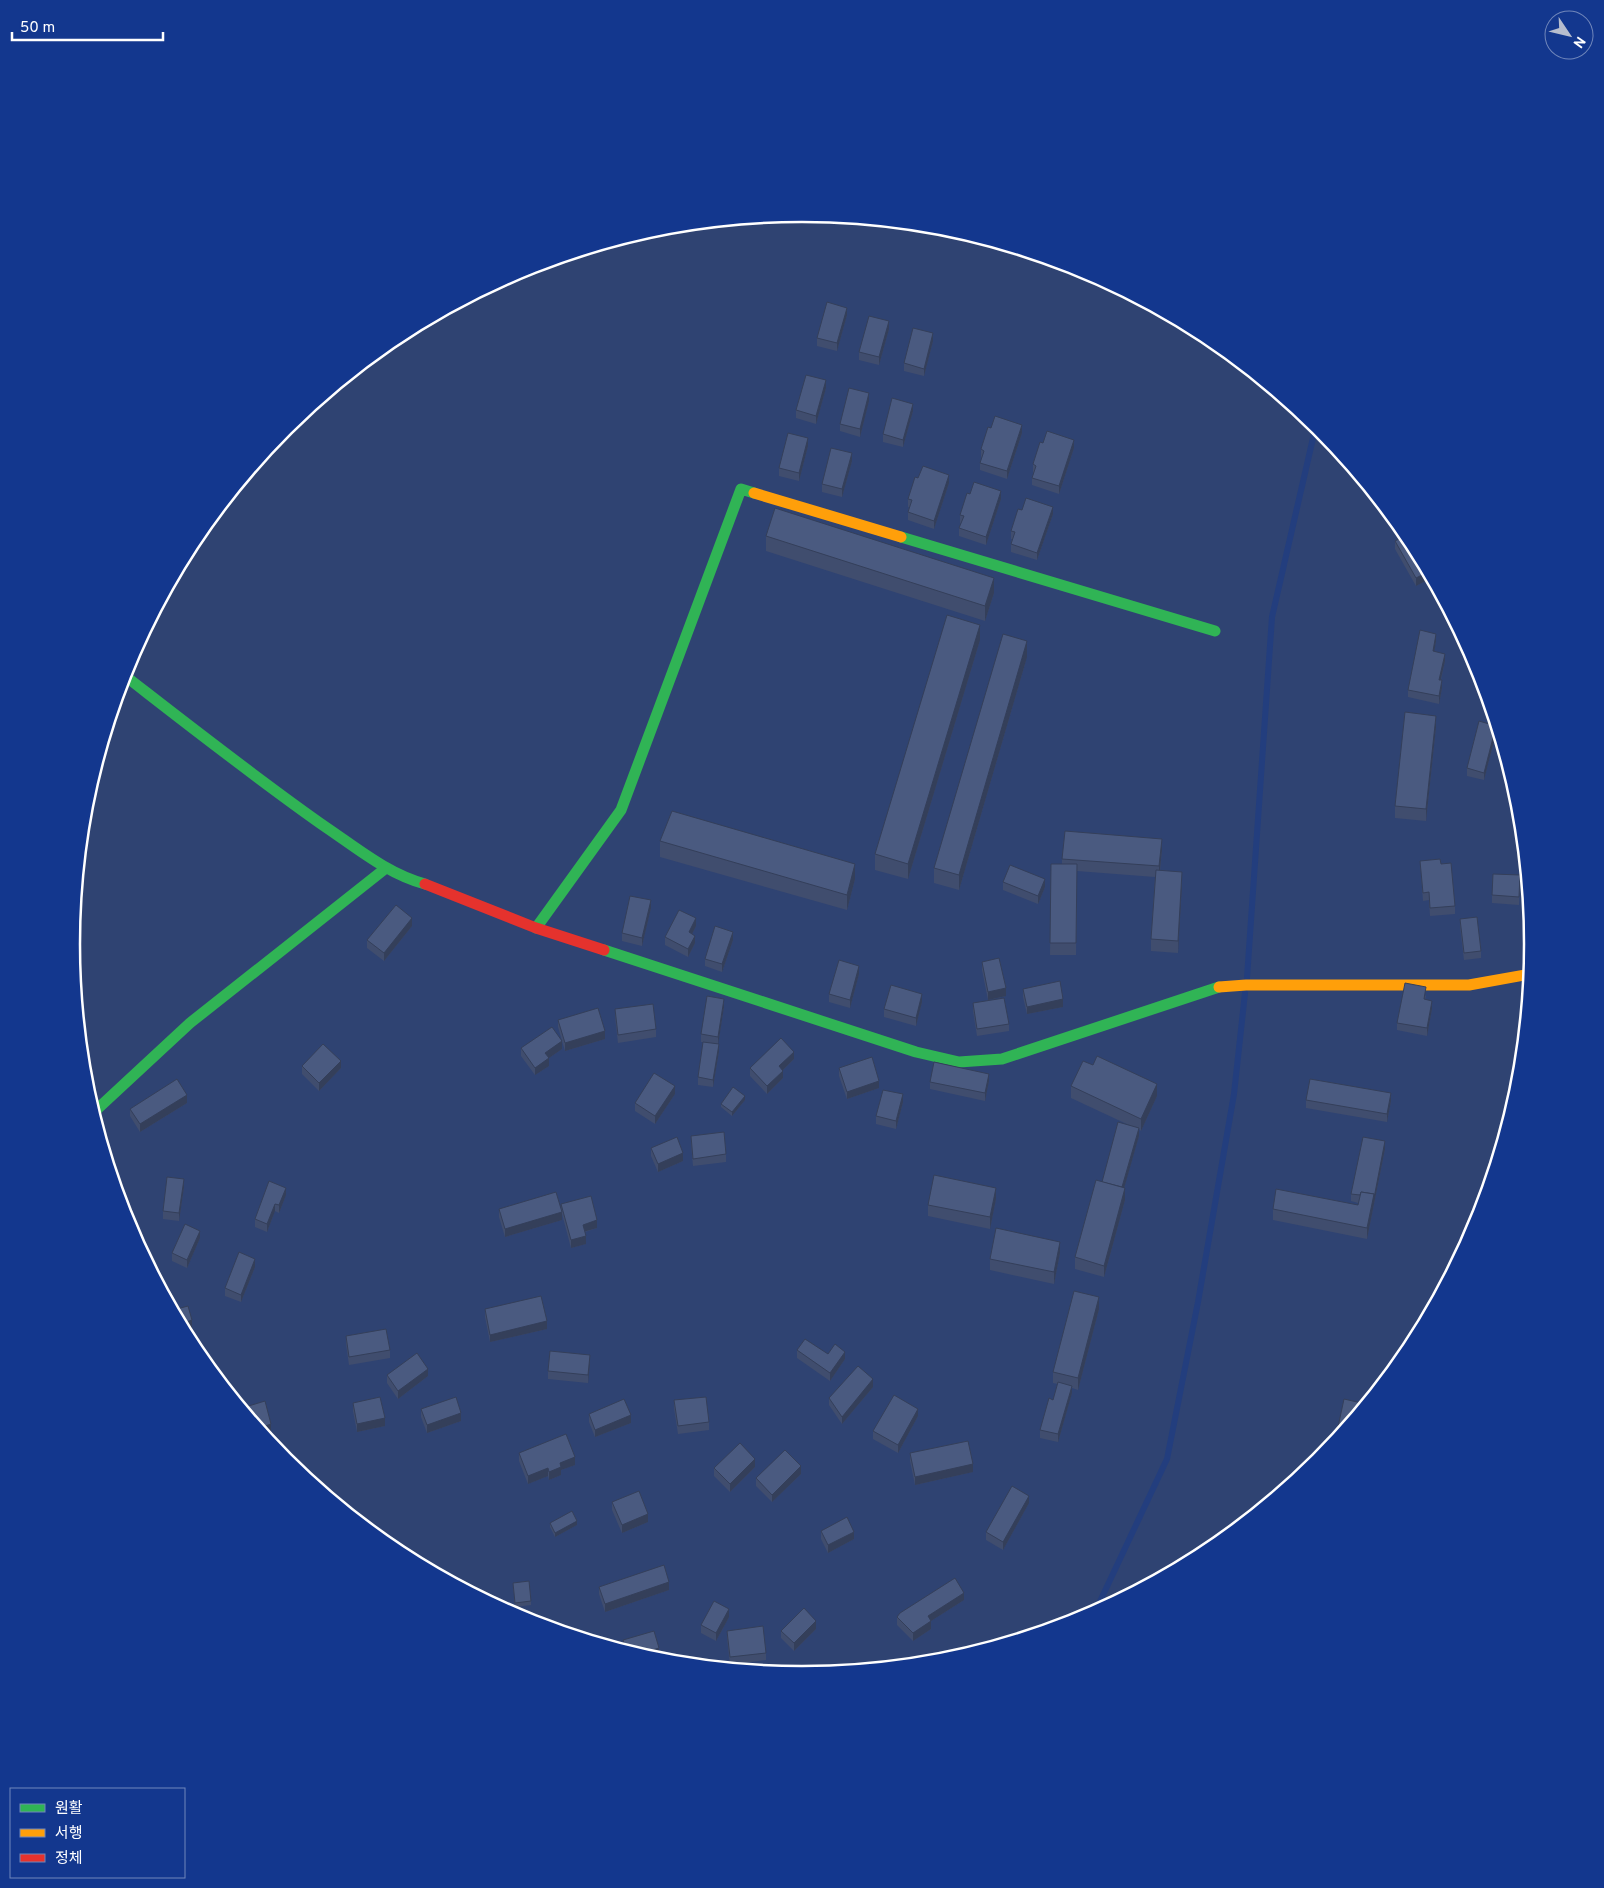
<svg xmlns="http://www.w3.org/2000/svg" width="1604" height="1888" font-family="Overpass,'Noto Sans KR',sans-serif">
<rect width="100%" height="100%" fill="#2f4372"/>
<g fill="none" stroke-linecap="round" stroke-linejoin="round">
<g stroke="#233e7e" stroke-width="6">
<path d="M1247,978L1272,617L1316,425"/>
<path d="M1095,1612L1167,1459L1198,1302L1234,1094L1245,993"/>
</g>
<g stroke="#30b455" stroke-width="11">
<path d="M901,537L1215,631"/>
<path d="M124,675C191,727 257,779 327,828C358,849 388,874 425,884"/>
<path d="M536,928L621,810L741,489L754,493"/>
<path d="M604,950L916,1052L959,1062L1002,1059L1219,987"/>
<path d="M93,1113L190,1023L386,868"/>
</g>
<g stroke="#ff9f0a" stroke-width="11">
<path d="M754,493L901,537"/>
<path d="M1219,987L1246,985H1469L1530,974"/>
</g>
<path stroke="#e5322d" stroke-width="11" d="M425,884L536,928L604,950"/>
</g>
<g fill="#404d6e">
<path d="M847,315L837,351L817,346V338Z"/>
<path d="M889,329L879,365L859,360V352Z"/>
<path d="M933,341L924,376L904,371V363Z"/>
<path d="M826,388L816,424L796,418V410Z"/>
<path d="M869,401L860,437L840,431V424Z"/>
<path d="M913,411L903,447L883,442V434Z"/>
<path d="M991,428L1022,433L1007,479L980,470V463L982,458L981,457V449Z"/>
<path d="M1043,443L1074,448L1059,494L1032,485V478L1034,473L1033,472V464Z"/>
<path d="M808,446L799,481L779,476V468Z"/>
<path d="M852,461L842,497L822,492V484Z"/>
<path d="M949,483L934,529L908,520V512L909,507H908V499Z"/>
<path d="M1001,499L986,545L959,536V528L961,523H960V515Z"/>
<path d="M1022,510L1053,514L1037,560L1011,552V544L1012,539H1011V531Z"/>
<path d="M766,536L994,593L985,621L766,551Z"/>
<path d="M1410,538L1431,578L1416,586L1395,549V541Z"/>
<path d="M980,640L908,879L875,870V854Z"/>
<path d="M1436,641L1434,652L1445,661L1441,680L1442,688L1439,704L1408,697V690Z"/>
<path d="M1027,657L959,890L934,883V868Z"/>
<path d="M1436,727L1426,821L1395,818V806Z"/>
<path d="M1496,733L1484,780L1467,776V768Z"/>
<path d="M1520,811L1522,834L1515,831V824Z"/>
<path d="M660,841L855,879L847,910L660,857Z"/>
<path d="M1162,850L1160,871L1182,884L1178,953L1151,951V939L1155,877L1077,871L1076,955H1050L1051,864H1062V859Z"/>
<path d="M1420,861L1441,864L1455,906V914L1430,916L1429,900L1423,901Z"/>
<path d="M1003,882L1045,887L1038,904L1003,890Z"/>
<path d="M1520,883L1519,905L1492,903V895Z"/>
<path d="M651,908L642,946L622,941V933Z"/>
<path d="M1460,919L1481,951V958L1464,960L1460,927Z"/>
<path d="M412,926L384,961L367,948V940Z"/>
<path d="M696,926L692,934L695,943L688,957L665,945V937Z"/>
<path d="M733,940L722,972L705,966V959Z"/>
<path d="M1533,944L1532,954L1525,952V945Z"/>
<path d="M982,962L1006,996L988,1000L982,970Z"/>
<path d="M859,974L850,1008L829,1002V994Z"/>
<path d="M1023,989L1063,1007L1027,1014L1023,997Z"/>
<path d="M1426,995L1425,1000L1432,1009L1427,1036L1397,1030V1023Z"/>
<path d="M922,1002L916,1026L884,1017V1009Z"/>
<path d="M973,1003L1009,1024V1031L977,1036L973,1011Z"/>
<path d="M724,1007L718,1044L719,1051L713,1087L698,1085V1077L703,1042H701V1034Z"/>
<path d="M615,1009L656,1029V1037L618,1043L615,1017Z"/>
<path d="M558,1020L605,1039L565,1051L562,1041V1049L549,1058V1066L535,1075L521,1056V1048L562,1041L558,1027Z"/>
<path d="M794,1059L783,1070V1078L767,1094L750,1076V1068Z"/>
<path d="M302,1066L341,1068L319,1091L302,1074Z"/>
<path d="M839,1068L879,1088L847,1099L839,1076Z"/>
<path d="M989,1081L985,1101L930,1089V1082Z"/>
<path d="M1071,1086L1157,1096L1141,1131L1139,1129V1136L1124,1188L1125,1200L1104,1277L1075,1269V1257L1102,1182L1131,1126L1071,1098Z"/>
<path d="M675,1094L655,1124L635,1111V1103Z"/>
<path d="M745,1100L732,1116L721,1107V1104Z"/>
<path d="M1306,1100L1391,1101L1387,1122L1306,1108Z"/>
<path d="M903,1102L896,1129L876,1124V1116Z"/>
<path d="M187,1103L140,1132L130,1116V1109Z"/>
<path d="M691,1136L726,1154V1162L693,1166L691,1144Z"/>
<path d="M651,1148L683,1161L658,1172L651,1156Z"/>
<path d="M1385,1149L1367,1239L1273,1220V1209L1358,1205V1203L1351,1201V1194Z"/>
<path d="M184,1187L179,1221L163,1219V1211Z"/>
<path d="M286,1195L279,1213L275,1211L267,1232L255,1227V1219Z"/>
<path d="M996,1199L990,1229L928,1216V1205Z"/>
<path d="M561,1204L597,1228L585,1232L586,1244L571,1248L562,1214V1220L505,1237L499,1217V1209L561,1211Z"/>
<path d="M200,1238L187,1268L172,1261V1253Z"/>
<path d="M1060,1253L1054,1284L990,1270V1259Z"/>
<path d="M255,1267L241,1302L225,1296V1288Z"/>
<path d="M485,1309L547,1329L490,1342L485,1317Z"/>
<path d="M1099,1309L1078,1390L1072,1388V1393L1058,1442L1040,1438V1430L1053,1400L1058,1384L1053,1383V1372Z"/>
<path d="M346,1336L390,1350V1358L349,1365L346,1344Z"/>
<path d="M797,1350L828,1354L845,1359L830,1381L797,1358Z"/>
<path d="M590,1363L588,1383L548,1379V1371Z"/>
<path d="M387,1375L428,1376L398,1399L387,1383Z"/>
<path d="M873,1387L842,1424L829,1405V1398Z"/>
<path d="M674,1400L709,1422V1430L678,1434L674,1408Z"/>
<path d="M353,1403L385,1426L357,1432L353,1411Z"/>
<path d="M421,1409L461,1421L427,1433L421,1417Z"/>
<path d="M589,1414L631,1423L595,1437L589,1422Z"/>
<path d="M918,1416L898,1453L873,1439V1431Z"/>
<path d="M519,1453L575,1465L561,1470V1475L549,1480L548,1476L528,1484L519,1461Z"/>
<path d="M910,1453L973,1472L915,1485L910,1461Z"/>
<path d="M755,1467L730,1492L714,1476V1468Z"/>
<path d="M801,1474L772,1502L756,1486V1478Z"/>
<path d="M612,1502L648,1522L622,1533L612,1510Z"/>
<path d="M1029,1503L1003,1550L986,1540V1532Z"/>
<path d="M550,1523L577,1525L555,1537L550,1527Z"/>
<path d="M821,1531L854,1539L828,1553L821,1539Z"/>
<path d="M513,1583L531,1601V1605L515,1607Z"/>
<path d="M599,1587L669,1590L605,1612L599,1594Z"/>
<path d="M964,1600L931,1621V1629L913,1641L897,1625V1617Z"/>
<path d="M729,1617L716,1641L701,1633V1625Z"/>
<path d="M816,1629L794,1651L781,1638V1631Z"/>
<path d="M727,1631L766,1653V1660L730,1665L727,1638Z"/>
<path d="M623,1640L659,1656L652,1658L624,1650Z"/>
</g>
<g fill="#343f5a">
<path d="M847,308V315L837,351V343Z"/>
<path d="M889,321V329L879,365V357Z"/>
<path d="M933,333V341L924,376V369Z"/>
<path d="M826,380V388L816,424V416Z"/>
<path d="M869,393V401L860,437V429Z"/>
<path d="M913,404V411L903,447V440Z"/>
<path d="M1022,425V433L1007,479V471Z"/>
<path d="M808,438V446L799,481V473Z"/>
<path d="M1074,440V448L1059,494V486Z"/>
<path d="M852,453V461L842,497V489Z"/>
<path d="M949,475V483L934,529V521Z"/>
<path d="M1001,491V499L986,545V537Z"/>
<path d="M1053,507V514L1037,560V553Z"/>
<path d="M1428,572L1431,578L1416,586V578Z"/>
<path d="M994,578V593L985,621V606Z"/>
<path d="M980,625V640L908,879V864Z"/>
<path d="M1436,634V641L1433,659V651Z"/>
<path d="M1027,641V657L959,890V875Z"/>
<path d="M1445,654V661L1439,687V680Z"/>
<path d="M1442,680V688L1439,704V696Z"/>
<path d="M1436,716V727L1426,821V809Z"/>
<path d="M1496,726V733L1484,780V773Z"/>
<path d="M1162,839V850L1159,878V866Z"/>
<path d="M855,864V879L847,910V895Z"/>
<path d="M1182,872V884L1178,953V941Z"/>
<path d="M1045,879V887L1038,904V896Z"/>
<path d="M651,900V908L642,946V938Z"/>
<path d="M412,918V926L384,961V953Z"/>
<path d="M696,918V926L689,940V932Z"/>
<path d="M733,932V940L722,972V964Z"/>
<path d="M695,936V943L688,957V949Z"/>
<path d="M859,966V974L850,1008V1000Z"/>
<path d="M1006,988V996L988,1000V992Z"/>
<path d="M922,994V1002L916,1026V1018Z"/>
<path d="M724,999V1007L718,1045V1037Z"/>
<path d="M1063,999V1007L1027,1014V1007Z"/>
<path d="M1432,1001V1009L1427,1036V1028Z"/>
<path d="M605,1031V1039L565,1051V1043Z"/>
<path d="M562,1041V1049L549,1058V1066L535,1075V1068L545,1053Z"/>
<path d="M719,1044V1051L713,1087V1080Z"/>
<path d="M794,1052V1059L779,1074V1066Z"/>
<path d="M341,1061V1068L319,1091V1083Z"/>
<path d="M783,1071V1078L767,1094V1086Z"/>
<path d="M989,1074V1081L985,1101V1093Z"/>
<path d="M879,1081V1088L847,1099V1092Z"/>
<path d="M1157,1084V1096L1141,1131V1119Z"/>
<path d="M675,1086V1094L655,1124V1116Z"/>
<path d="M1391,1093V1101L1387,1122V1114Z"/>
<path d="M903,1094V1102L896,1129V1121Z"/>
<path d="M187,1095V1103L140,1132V1124Z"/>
<path d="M745,1096V1100L732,1116V1112Z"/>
<path d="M1139,1128V1136L1121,1199V1191Z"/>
<path d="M1385,1141V1149L1367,1239V1228Z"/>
<path d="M683,1153V1161L658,1172V1164Z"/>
<path d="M184,1179V1187L179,1221V1213Z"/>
<path d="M286,1188V1195L279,1213V1205Z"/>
<path d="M996,1188V1199L990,1229V1217Z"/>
<path d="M1125,1188V1200L1104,1277V1266Z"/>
<path d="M275,1204V1211L267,1232V1224Z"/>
<path d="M562,1212V1220L505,1237V1229Z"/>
<path d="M597,1220V1228L583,1232V1225Z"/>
<path d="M200,1231V1238L187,1268V1260Z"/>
<path d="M586,1236V1244L571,1248V1240Z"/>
<path d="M1060,1242V1253L1054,1284V1272Z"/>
<path d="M255,1259V1267L241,1302V1295Z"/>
<path d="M1099,1297V1309L1078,1390V1378Z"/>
<path d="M192,1320V1328L184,1330L180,1324Z"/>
<path d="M547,1321V1329L490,1342V1335Z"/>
<path d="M845,1352V1359L830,1381V1373Z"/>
<path d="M590,1355V1363L588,1383V1375Z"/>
<path d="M428,1369V1376L398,1399V1391Z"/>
<path d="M873,1379V1387L842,1424V1417Z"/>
<path d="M1072,1386V1393L1058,1442V1434Z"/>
<path d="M918,1409V1416L898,1453V1445Z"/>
<path d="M461,1413V1421L427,1433V1425Z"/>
<path d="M631,1415V1423L595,1437V1430Z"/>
<path d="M385,1418V1426L357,1432V1424Z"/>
<path d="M271,1424V1432L264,1434L259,1428Z"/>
<path d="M575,1457V1465L561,1470V1475L549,1480V1472L560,1463Z"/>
<path d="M755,1459V1467L730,1492V1484Z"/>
<path d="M973,1464V1472L915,1485V1477Z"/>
<path d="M801,1466V1474L772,1502V1495Z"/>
<path d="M548,1468V1476L528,1484V1476Z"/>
<path d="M1029,1496V1503L1003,1550V1542Z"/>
<path d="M648,1514V1522L622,1533V1525Z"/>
<path d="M577,1521V1525L555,1537V1533Z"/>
<path d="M854,1532V1539L828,1553V1545Z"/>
<path d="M669,1582V1590L605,1612V1604Z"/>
<path d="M964,1593V1600L931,1621V1629L913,1641V1633L928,1616Z"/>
<path d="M729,1609V1617L716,1641V1633Z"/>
<path d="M816,1621V1629L794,1651V1643Z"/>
<path d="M659,1648V1656L652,1658L639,1654Z"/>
</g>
<g fill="#4a5a80" stroke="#343f5a">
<path d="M827,302L847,308L837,343L817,338Z"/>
<path d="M869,316L889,321L879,357L859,352Z"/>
<path d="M913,328L933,333L924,369L904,363Z"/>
<path d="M806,375L826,380L816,416L796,410Z"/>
<path d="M849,388L869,393L860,429L840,424Z"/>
<path d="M892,398L913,404L903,440L883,434Z"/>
<path d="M995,416L1022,425L1007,471L980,463L984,451L981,449L988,427L991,428Z"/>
<path d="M1047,431L1074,440L1059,486L1032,478L1036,466L1033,464L1040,442L1043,443Z"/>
<path d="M788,433L808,438L799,473L779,468Z"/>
<path d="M831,448L852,453L842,489L822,484Z"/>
<path d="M923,466L949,475L934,521L908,512L912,500L908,499L915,477L918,478Z"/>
<path d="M974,482L1001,491L986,537L959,528L964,516L960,515L967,493L970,494Z"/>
<path d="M1026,498L1053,507L1037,553L1011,544L1015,532L1011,531L1018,509L1022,510Z"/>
<path d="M775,508L994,578L985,606L766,536Z"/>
<path d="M1407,535L1410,538L1428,572L1416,578L1395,541Z"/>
<path d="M947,615L980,625L908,864L875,854Z"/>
<path d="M1420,630L1436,634L1433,651L1445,654L1439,680H1442L1439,696L1408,690Z"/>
<path d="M1003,634L1027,641L959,875L934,868Z"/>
<path d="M1405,712L1436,716L1426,809L1395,806Z"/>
<path d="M1479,721L1496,726L1484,773L1467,768Z"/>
<path d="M672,811L855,864L847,895L660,841Z"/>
<path d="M1520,811L1521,826L1515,824Z"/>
<path d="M1065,831L1162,839L1159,866L1062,859Z"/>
<path d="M1440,859L1441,864L1451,863L1455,906L1430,908L1429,892L1423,893L1420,861Z"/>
<path d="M1051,864H1077L1076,943H1050Z"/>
<path d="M1010,865L1045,879L1038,896L1003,882Z"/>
<path d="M1156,870L1182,872L1178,941L1151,939Z"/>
<path d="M1493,874L1520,875L1519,897L1492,895Z"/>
<path d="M630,896L651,900L642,938L622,933Z"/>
<path d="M396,905L412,918L384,953L367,940Z"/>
<path d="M679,910L696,918L689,932L695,936L688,949L665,937Z"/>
<path d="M1477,917L1481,951L1464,953L1460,919Z"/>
<path d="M1530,920L1533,944V946L1525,945Z"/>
<path d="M715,926L733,932L722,964L705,959Z"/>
<path d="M999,958L1006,988L988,992L982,962Z"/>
<path d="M839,960L859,966L850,1000L829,994Z"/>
<path d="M1060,981L1063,999L1027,1007L1023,989Z"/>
<path d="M1405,983L1426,987L1424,999L1432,1001L1427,1028L1397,1023Z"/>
<path d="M891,985L922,994L916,1018L884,1009Z"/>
<path d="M707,996L724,999L718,1037L701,1034Z"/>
<path d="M1004,998L1009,1024L977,1029L973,1003Z"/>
<path d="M653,1004L656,1029L618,1035L615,1009Z"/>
<path d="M598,1008L605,1031L565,1043L558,1020Z"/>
<path d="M552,1027L562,1041L545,1053L549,1058L535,1068L521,1048Z"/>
<path d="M781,1038L794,1052L779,1066L783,1071L767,1086L750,1068Z"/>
<path d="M703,1042L719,1044L713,1080L698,1077Z"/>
<path d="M323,1044L341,1061L319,1083L302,1066Z"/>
<path d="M1097,1056L1157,1084L1141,1119L1071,1086L1083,1061L1093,1065Z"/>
<path d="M872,1057L879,1081L847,1092L839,1068Z"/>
<path d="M934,1062L989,1074L985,1093L930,1082Z"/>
<path d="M654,1073L675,1086L655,1116L635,1103Z"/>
<path d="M177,1079L187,1095L140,1124L130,1109Z"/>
<path d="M1310,1079L1391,1093L1387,1114L1306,1100Z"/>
<path d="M733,1087L745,1096L732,1112L721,1104Z"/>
<path d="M883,1090L903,1094L896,1121L876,1116Z"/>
<path d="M1118,1122L1139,1128L1122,1187L1102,1182Z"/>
<path d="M724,1132L726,1154L693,1159L691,1136Z"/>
<path d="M677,1137L683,1153L658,1164L651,1148Z"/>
<path d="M1363,1137L1385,1141L1374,1198V1194L1361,1192L1360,1195L1351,1194Z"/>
<path d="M934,1175L996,1188L990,1217L928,1205Z"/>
<path d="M167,1177L184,1179L179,1213L163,1211Z"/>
<path d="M1096,1180L1125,1188L1104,1266L1075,1257Z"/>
<path d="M269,1181L286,1188L279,1205L275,1204L267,1224L255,1219Z"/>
<path d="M1276,1189L1358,1205L1361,1192L1374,1194L1367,1228L1273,1209Z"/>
<path d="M556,1192L562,1212L505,1229L499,1209Z"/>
<path d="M591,1196L597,1220L583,1225L586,1236L571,1240L561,1204Z"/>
<path d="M185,1224L200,1231L187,1260L172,1253Z"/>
<path d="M996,1228L1060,1242L1054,1272L990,1259Z"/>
<path d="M239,1252L255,1259L241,1295L225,1288Z"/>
<path d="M1074,1291L1099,1297L1078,1378L1053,1372Z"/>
<path d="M541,1296L547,1321L490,1335L485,1309Z"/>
<path d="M188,1306L192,1320L180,1324L173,1310Z"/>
<path d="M386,1329L390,1350L349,1357L346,1336Z"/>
<path d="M805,1339L828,1354L835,1344L845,1352L830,1373L797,1350Z"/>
<path d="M550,1351L590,1355L588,1375L548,1371Z"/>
<path d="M417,1353L428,1369L398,1391L387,1375Z"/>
<path d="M858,1366L873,1379L842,1417L829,1398Z"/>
<path d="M1058,1382L1072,1386L1058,1434L1040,1430L1049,1398L1053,1400Z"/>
<path d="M894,1395L918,1409L898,1445L873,1431Z"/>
<path d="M380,1397L385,1418L357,1424L353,1403Z"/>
<path d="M456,1397L461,1413L427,1425L421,1409Z"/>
<path d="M706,1397L709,1422L678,1426L674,1400Z"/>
<path d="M624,1399L631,1415L595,1430L589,1414Z"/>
<path d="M1344,1399L1366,1404L1335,1441Z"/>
<path d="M265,1401L271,1424L259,1428L242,1408Z"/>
<path d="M566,1434L575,1457L560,1463L561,1467L549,1472L548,1468L528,1476L519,1453Z"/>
<path d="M968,1441L973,1464L915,1477L910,1453Z"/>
<path d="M740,1443L755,1459L730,1484L714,1468Z"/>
<path d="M785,1450L801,1466L772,1495L756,1478Z"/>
<path d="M1012,1486L1029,1496L1003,1542L986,1532Z"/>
<path d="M639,1491L648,1514L622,1525L612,1502Z"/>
<path d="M572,1511L577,1521L555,1533L550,1523Z"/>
<path d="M847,1517L854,1532L828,1545L821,1531Z"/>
<path d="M664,1565L669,1582L605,1604L599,1587Z"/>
<path d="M955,1578L964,1593L928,1616L931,1621L913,1633L897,1617L900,1613Z"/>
<path d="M529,1581L531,1601L515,1603L513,1583Z"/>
<path d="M714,1601L729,1609L716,1633L701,1625Z"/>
<path d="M804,1608L816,1621L794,1643L781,1631Z"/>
<path d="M763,1626L766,1653L730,1657L727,1631Z"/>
<path d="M566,1627L567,1633L555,1629Z"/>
<path d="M654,1631L659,1648L639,1654L627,1651L623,1640Z"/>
</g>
<path d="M0 0H1604V1888H0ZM80 944a722 722 0 1 1 1444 0a722 722 0 1 1-1444 0Z" fill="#13378e" fill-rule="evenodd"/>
<path fill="none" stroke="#fff" stroke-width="2.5" d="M80 944a722 722 0 1 1 1444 0a722 722 0 1 1-1444 0Z"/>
<rect x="10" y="1788" width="175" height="90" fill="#13378e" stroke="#7187bb"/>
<rect x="20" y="1804" width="25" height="8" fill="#30b455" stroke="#7187bb"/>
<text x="55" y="1813" font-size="15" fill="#ffffff">원활</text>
<rect x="20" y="1829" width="25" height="8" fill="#ff9f0a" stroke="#7187bb"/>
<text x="55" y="1838" font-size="15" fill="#ffffff">서행</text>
<rect x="20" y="1854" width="25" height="8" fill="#e5322d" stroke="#7187bb"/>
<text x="55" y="1863" font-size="15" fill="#ffffff">정체</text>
<g transform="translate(1569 35) rotate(125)"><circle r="24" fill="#13378e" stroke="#7187bb"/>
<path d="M0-4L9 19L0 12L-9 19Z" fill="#b6bdce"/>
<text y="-8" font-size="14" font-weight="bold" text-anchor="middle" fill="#ffffff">N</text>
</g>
<path d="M12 32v8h151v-8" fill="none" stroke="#ffffff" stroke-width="2.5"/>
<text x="20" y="32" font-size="15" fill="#ffffff" stroke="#13378e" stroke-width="4" paint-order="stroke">50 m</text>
</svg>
